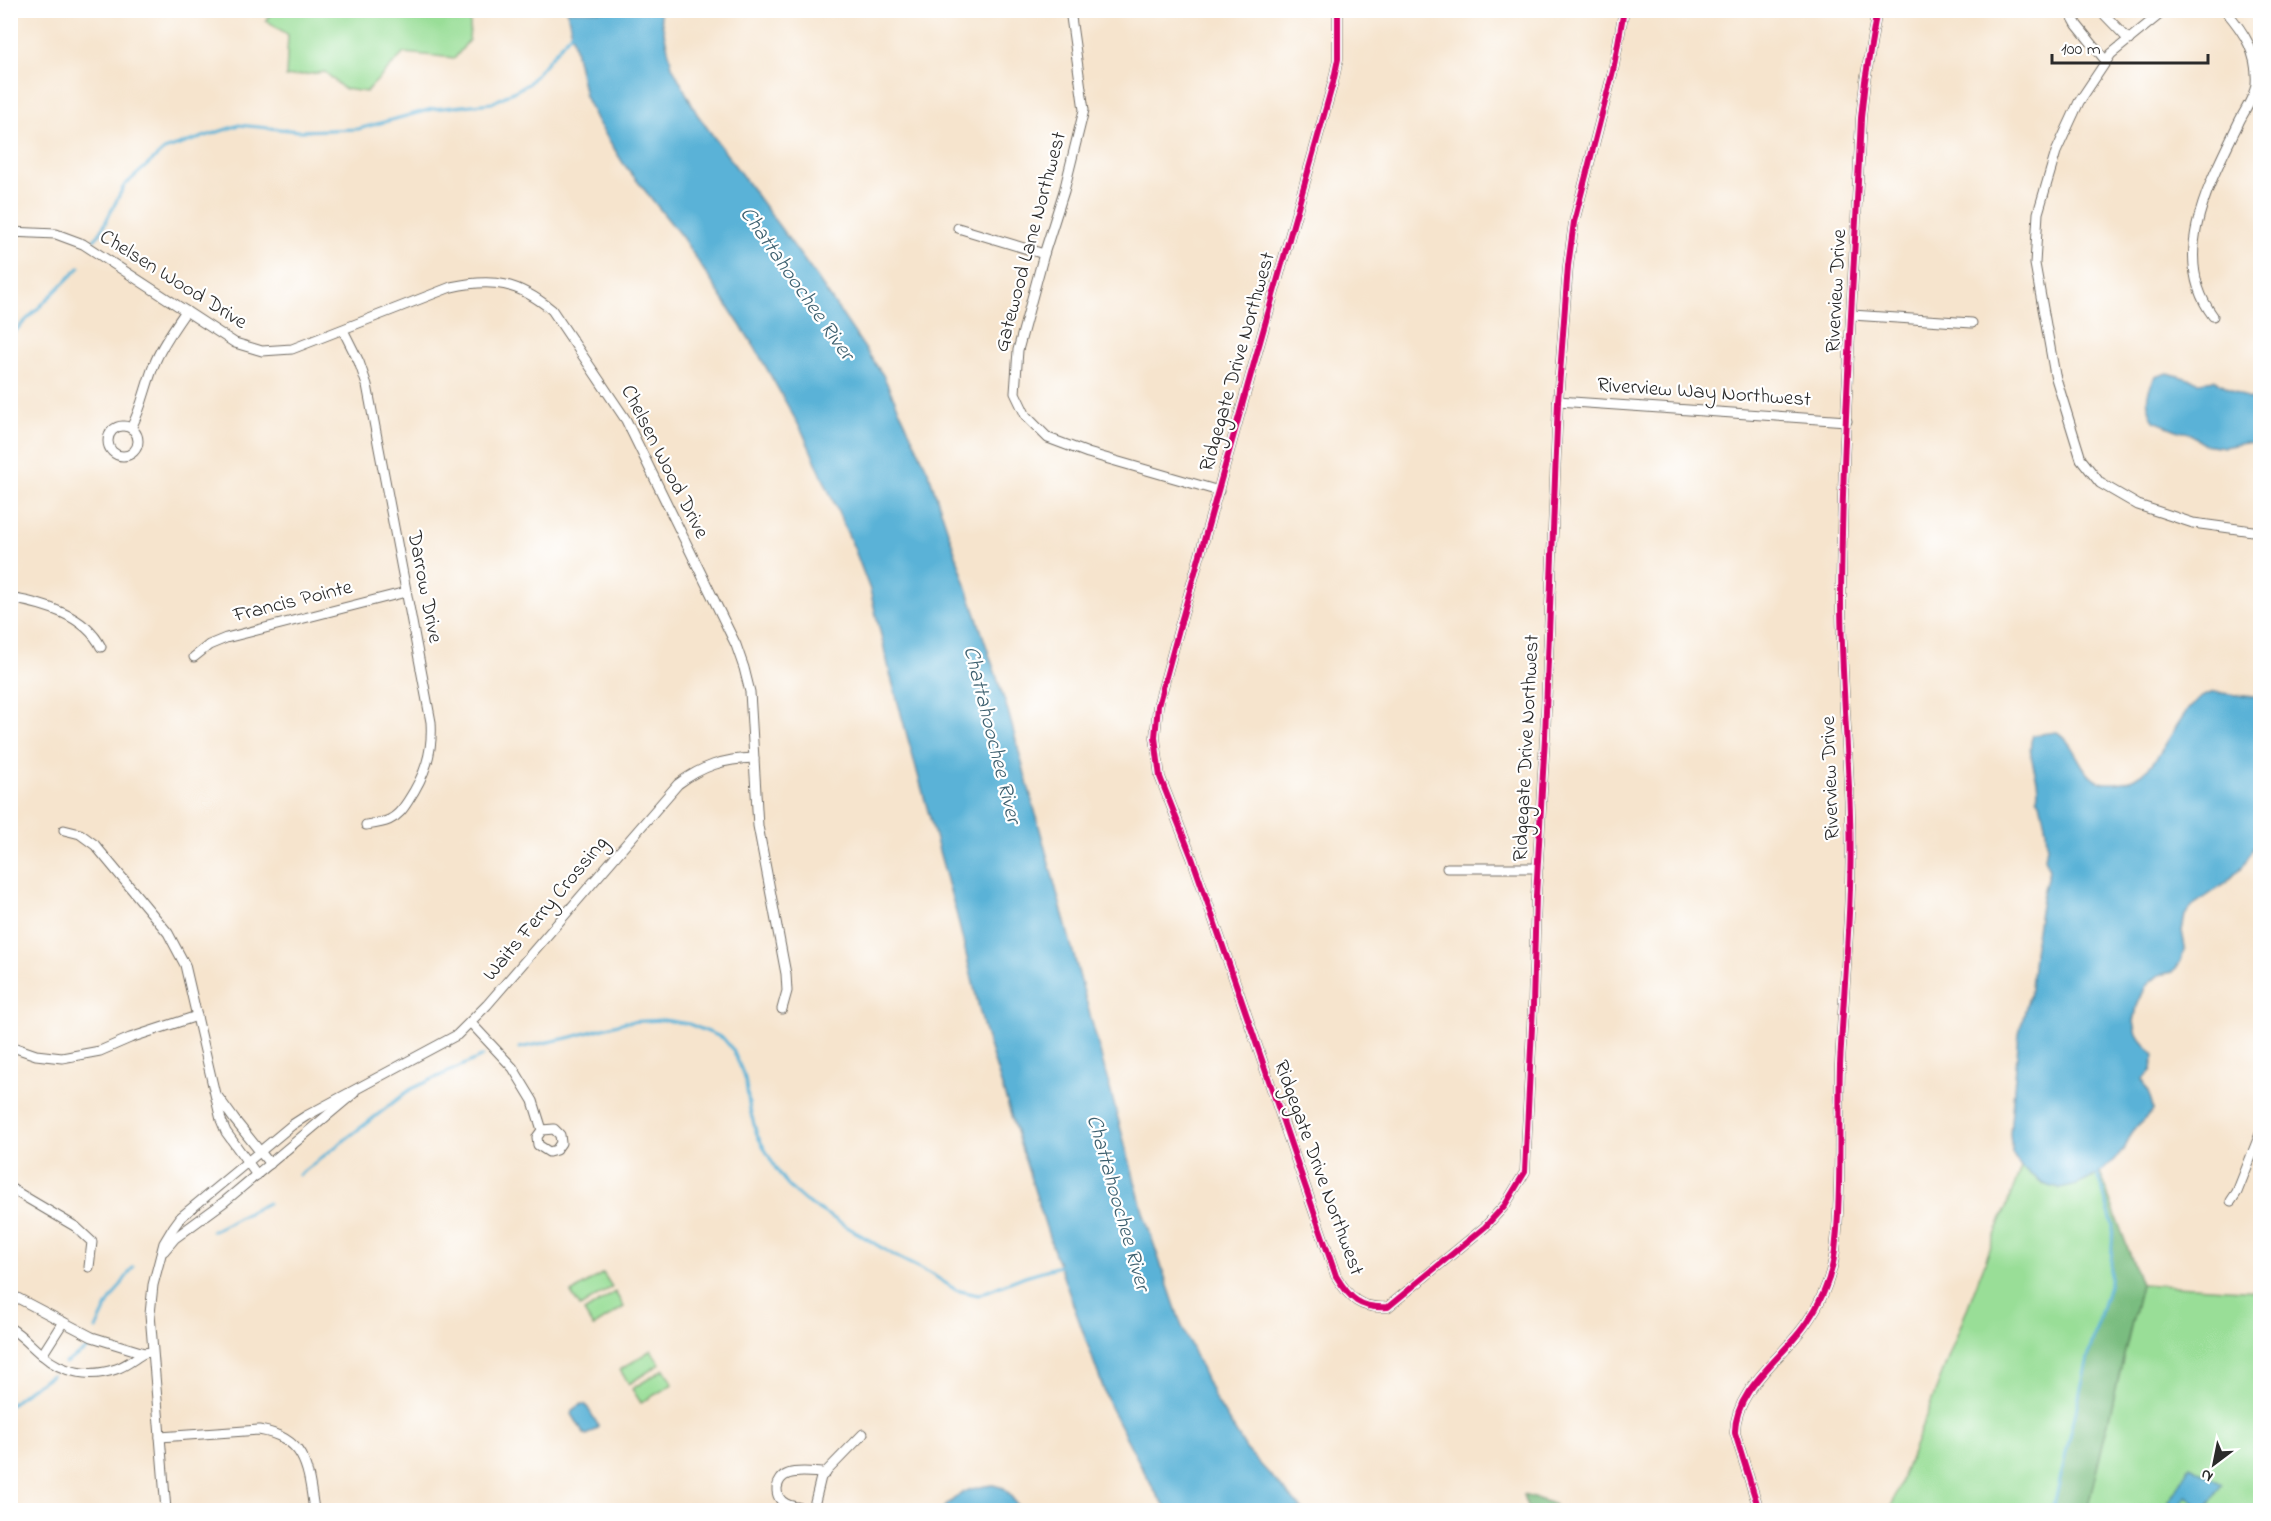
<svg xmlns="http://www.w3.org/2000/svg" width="2271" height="1521" font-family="'Indie Flower',sans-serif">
<rect width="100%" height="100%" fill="#fff"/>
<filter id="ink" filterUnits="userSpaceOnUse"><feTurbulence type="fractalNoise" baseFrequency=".0167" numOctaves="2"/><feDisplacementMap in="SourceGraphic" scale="12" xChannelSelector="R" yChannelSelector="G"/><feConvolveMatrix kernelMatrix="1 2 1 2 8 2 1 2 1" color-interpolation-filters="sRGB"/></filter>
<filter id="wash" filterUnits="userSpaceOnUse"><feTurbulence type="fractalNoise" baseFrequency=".008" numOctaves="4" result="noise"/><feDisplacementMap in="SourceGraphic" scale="24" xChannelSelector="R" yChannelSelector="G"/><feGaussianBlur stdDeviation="1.35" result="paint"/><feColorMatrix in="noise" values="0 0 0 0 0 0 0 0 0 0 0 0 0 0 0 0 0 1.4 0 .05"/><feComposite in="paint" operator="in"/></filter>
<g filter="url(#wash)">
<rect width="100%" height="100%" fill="#f6e4cd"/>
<g fill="#99de97" stroke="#628461" stroke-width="1.5">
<path d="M273,11V10L476,11L471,14L469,40L455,58L404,53L366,92L344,89L325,72L286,77L288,35L266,20Z"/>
<path d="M2021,1168L2046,1185H2077L2098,1175L2113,1226L2110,1282L2089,1353L2053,1510H1890Z"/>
<path d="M603,1273L612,1287L580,1307L571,1293Z"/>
<path d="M2141,1284L2260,1291V1510H2087Z"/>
<path d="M615,1292L624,1307L593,1327L584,1312Z"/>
<path d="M651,1350L660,1364L629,1384L620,1370Z"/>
<path d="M664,1369L673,1384L641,1403L632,1389Z"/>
</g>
<g fill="#7abd80" stroke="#527456" stroke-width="1.5">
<path d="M2100,1173L2141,1284L2087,1510H2053L2089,1353L2110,1282L2113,1226L2098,1175Z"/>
<path d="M1523,1495L1554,1504L1557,1510H1528Z"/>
</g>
<g fill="#5ab2d7" stroke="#426e81" stroke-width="1.5">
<path d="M567,11H659L672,66L697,114L815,275L883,375L928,471L1008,711L1144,1215L1181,1324L1214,1397L1246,1449L1303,1510H1167L1154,1490L1110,1407L1050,1240L984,1029L957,916L892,681L870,590L854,548L803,433L754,346L682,237L623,163L597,121L585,96Z"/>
<path d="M2168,373L2199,382L2215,380L2248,399L2260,395V445L2245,443L2224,447L2203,444L2191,433L2179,431L2154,421C2145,403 2145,395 2155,377Z"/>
<path d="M2214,692L2260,698V835L2244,865L2226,883L2195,904L2185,915L2182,931L2185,947L2181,961L2173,972L2159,975L2146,986L2137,1006L2134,1022L2137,1035L2154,1055L2152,1070L2143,1079C2146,1092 2153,1098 2153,1111L2132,1131L2124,1150L2098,1175L2077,1185L2060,1189L2046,1185L2021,1168L2012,1153L2010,1133L2019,1033L2031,989L2035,942L2043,893L2049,870L2045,857L2047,847L2046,829L2040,802L2037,798C2042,777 2024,755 2033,735L2057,732C2076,744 2079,769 2094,779C2101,784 2108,783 2116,783C2168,780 2171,701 2214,692Z"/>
<path d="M582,1404L586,1405L598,1425V1428L587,1435L584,1434L572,1414V1410Z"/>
<path d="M2190,1466L2223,1484L2206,1510L2186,1496L2178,1508L2168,1502Z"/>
<path d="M993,1485L1004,1488L1022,1510H942C959,1492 968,1488 993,1485Z"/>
</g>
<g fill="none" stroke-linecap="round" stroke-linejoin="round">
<g stroke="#5ab2d7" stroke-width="3">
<path d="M94,240L99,235L124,186L164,150L239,125L299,131L358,129L432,109L492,103L528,84L573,31"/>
<path d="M10,336L80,267"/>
<path d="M519,1048L572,1037L625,1022L664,1020L689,1024L723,1038L733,1050L745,1078L750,1110L757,1135L776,1169L788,1186L805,1201L895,1256L933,1275L956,1290L978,1295L1025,1276L1063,1265"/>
<path d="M299,1175L411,1089L483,1056"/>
<path d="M212,1231L268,1203"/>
<path d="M96,1329L108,1304L133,1267"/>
<path d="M65,1363L90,1347"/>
<path d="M10,1405L31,1388L52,1375"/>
<path d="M2053,1510L2089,1353L2110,1282L2113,1226L2098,1175"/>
</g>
</g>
</g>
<g filter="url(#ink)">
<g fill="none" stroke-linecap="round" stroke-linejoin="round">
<defs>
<g id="minor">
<path d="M1070,10L1084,110L1064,191L1044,254L1018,350L1015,393L1026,416L1048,438L1088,453L1219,491"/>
<path d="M1338,10V59L1333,83L1179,629L1158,706L1155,737L1160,777L1192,858L1228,961L1336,1276C1350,1299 1360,1309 1388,1307L1485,1227L1505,1205L1525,1172L1533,1006L1536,896L1545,737L1558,401L1568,266L1574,222L1613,71L1624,10"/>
<path d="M2076,10L2072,16L2077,25L2106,61"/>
<path d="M2100,10L2129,40"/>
<path d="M2165,10L2111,54L2079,102L2056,152L2038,213L2035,264L2055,375L2081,459L2100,483L2138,505L2193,523L2260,532"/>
<path d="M10,208L14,231"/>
<path d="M958,228L1044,254"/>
<path d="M10,232L56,234L83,244L235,343L262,351L292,349L451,287C493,278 518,282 552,310L626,420L736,645L744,668L750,692L758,826L786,974L787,991L782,1009"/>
<path d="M1852,315L1972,323"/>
<path d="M2213,316C2168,256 2211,180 2239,122C2244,111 2255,97 2256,84C2258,54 2245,33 2225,10"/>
<path d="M343,330L359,362L367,385L431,722C433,753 425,775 408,801C403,809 398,816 389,820C382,823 373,824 366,825"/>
<path d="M1558,401L1847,421"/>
<circle cx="123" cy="441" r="15"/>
<path d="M131,428C143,406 146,382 156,360C164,342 175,327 186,311"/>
<path d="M10,598C44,604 85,615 101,647"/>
<path d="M194,657L209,645L226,638L406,592"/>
<path d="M64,830L80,834L95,845L168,933L185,965L221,1120L226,1132L257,1175"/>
<path d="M1447,868H1538"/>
<path d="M470,1022L513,1068L533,1101L542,1130L537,1137L538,1145L549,1152L556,1150L561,1143L560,1135L554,1129L542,1130"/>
<path d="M10,1046L36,1055L62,1058L100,1051L130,1038L197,1016"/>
<path d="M218,1097L234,1119L270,1164"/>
<path d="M10,1188L76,1227L92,1242L89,1267"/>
<path d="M2231,1201L2237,1192L2260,1134"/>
<path d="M164,1251L175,1238L224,1202L354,1093"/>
<path d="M10,1294L92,1337L144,1353L151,1352"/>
<path d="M10,1328C23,1336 31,1346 42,1355C62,1373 91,1378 116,1369C126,1366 135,1358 144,1353"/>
<path d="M42,1355L63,1322"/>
<path d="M160,1437L259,1430C307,1438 308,1469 314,1510"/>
<path d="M166,1510L150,1314L153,1285L164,1243L173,1228L181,1217L292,1125L306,1116L457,1035L487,1005L678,784C702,766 724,759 754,758"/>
<path d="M813,1510C800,1507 776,1508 777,1488C778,1482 782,1476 788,1474C798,1470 814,1473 826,1473"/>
<path d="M813,1510L821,1477L863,1434"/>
<path d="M1759,1510L1735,1433C1734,1389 1785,1356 1807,1322C1824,1298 1834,1270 1836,1241C1842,1182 1838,1123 1840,1065C1844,982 1853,898 1850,815C1848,743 1841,670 1841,598C1842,438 1854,278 1861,118L1865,81L1877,10"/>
</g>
</defs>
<use href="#minor" stroke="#726c64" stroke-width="11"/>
<use href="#minor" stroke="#fff" stroke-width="9"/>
<defs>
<g id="cycleway">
<path d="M1338,10V59L1333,83L1179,629L1158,706L1155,737L1160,777L1192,858L1228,961L1336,1276C1350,1299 1360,1309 1388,1307L1485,1227L1505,1205L1525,1172L1533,1006L1536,896L1545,737L1558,401L1568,266L1574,222L1613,71L1624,10"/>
<path d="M1759,1510L1735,1433C1734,1389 1785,1356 1807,1322C1824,1298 1834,1270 1836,1241C1842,1182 1838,1123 1840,1065C1844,982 1853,898 1850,815C1848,743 1841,670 1841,598C1842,438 1854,278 1861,118L1865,81L1877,10"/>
</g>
</defs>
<use href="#cycleway" stroke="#fff" stroke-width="10"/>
<use href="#cycleway" stroke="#d6006c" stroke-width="6"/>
</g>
</g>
<g text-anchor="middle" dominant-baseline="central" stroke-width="4.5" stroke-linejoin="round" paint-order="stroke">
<g font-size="21" fill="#2b2b2b" stroke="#fff">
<text transform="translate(1031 242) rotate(-75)">Gatewood Lane Northwest</text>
<text transform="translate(173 280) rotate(32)">Chelsen Wood Drive</text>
<text transform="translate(1837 291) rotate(-87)">Riverview Drive</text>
<text transform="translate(1238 362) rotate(-74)">Ridgegate Drive Northwest</text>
<text transform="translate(1704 393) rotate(4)">Riverview Way Northwest</text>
<text transform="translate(664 462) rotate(63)">Chelsen Wood Drive</text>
<text transform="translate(424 587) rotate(79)">Darrow Drive</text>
<text transform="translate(293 602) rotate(-14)">Francis Pointe</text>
<text transform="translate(1527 748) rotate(-87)">Ridgegate Drive Northwest</text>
<text transform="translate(1831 778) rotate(-92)">Riverview Drive</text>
<text transform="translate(546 909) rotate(-50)">Waits Ferry Crossing</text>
<text transform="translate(1318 1168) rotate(70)">Ridgegate Drive Northwest</text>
</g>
<g font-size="22" font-style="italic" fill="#3e6170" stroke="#fff">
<text transform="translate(796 284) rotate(55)">Chattahoochee River</text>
<text transform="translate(991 735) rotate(76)">Chattahoochee River</text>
<text transform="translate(1117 1203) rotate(74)">Chattahoochee River</text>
</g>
</g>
<rect width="2271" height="1521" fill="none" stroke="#fff" stroke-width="36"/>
<g transform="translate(2214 1464) rotate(212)" stroke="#ffffff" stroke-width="4.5" paint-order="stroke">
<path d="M0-4.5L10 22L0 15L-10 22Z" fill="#2b2b2b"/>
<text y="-9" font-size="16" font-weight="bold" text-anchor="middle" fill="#2b2b2b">N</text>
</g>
<path d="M2052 54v9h156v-9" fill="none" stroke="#2b2b2b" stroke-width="3"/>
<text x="2061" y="54" font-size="18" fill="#2b2b2b" stroke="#ffffff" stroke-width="4.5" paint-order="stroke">100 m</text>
</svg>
